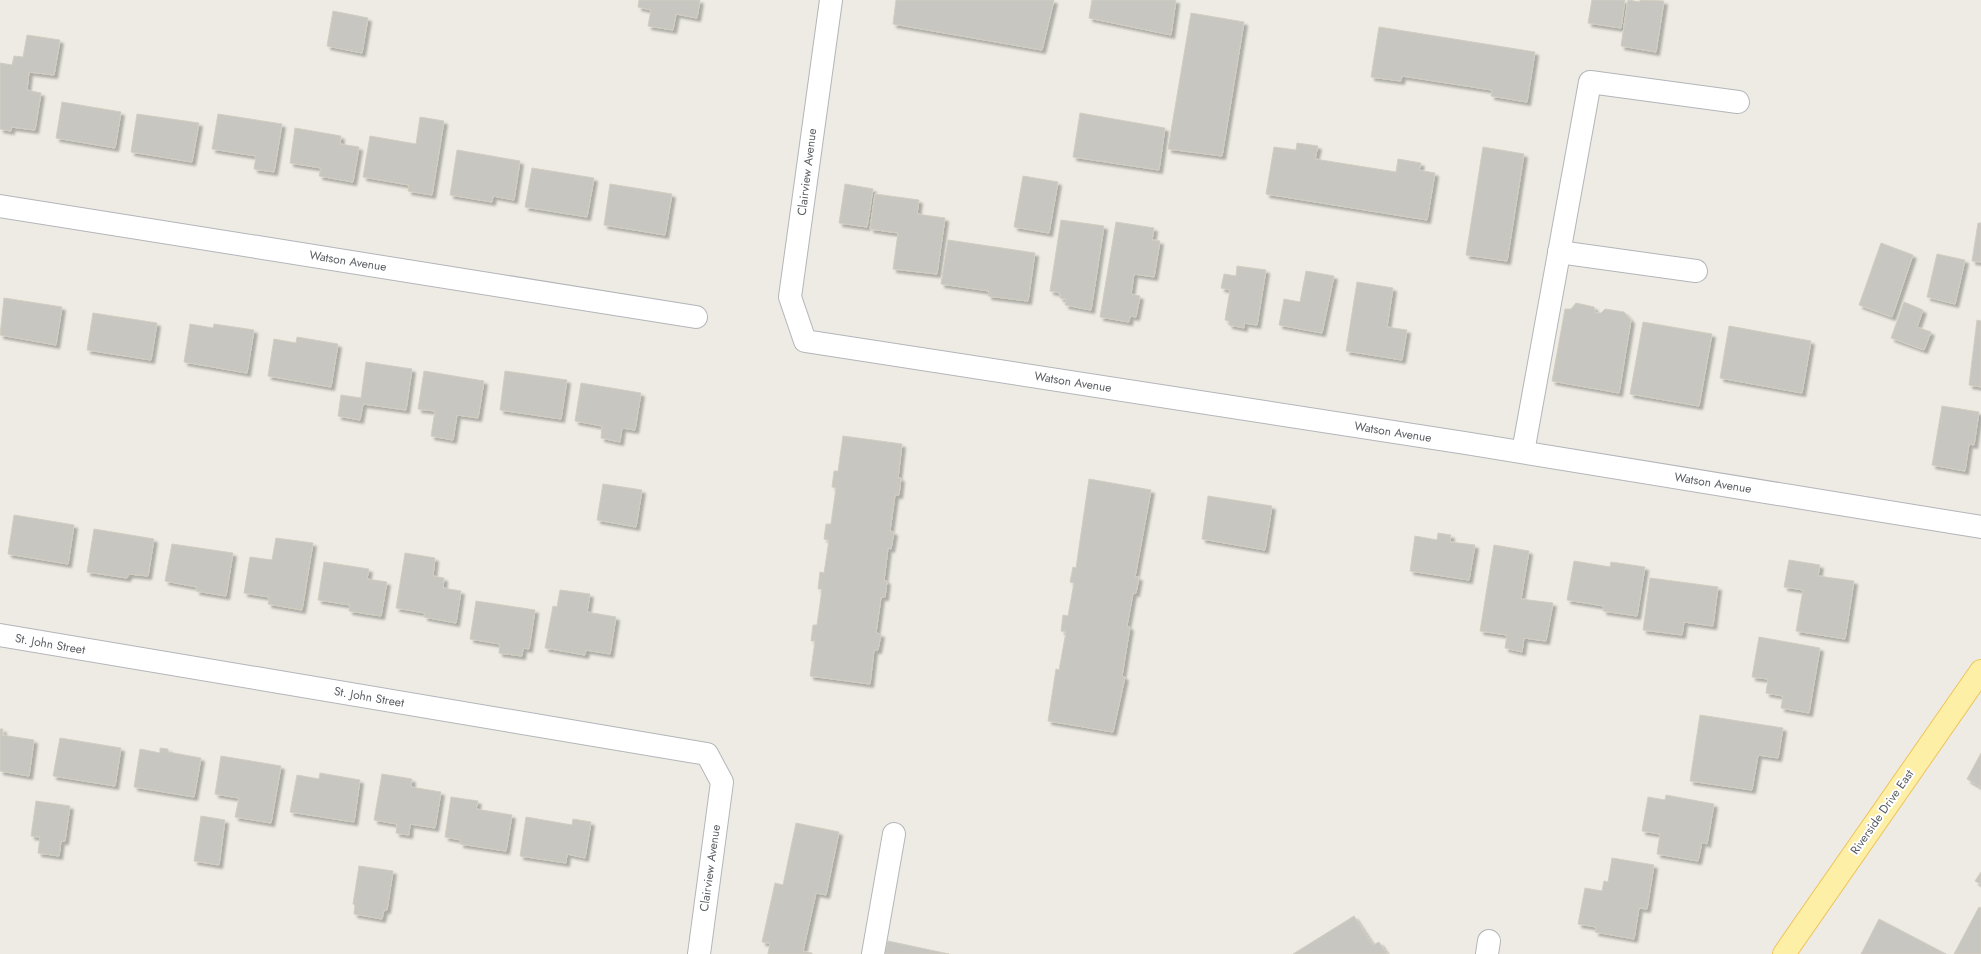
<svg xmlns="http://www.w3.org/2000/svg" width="1981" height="954" font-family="Jost,sans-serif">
<defs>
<filter id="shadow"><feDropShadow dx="3.5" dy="3.5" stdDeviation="1" flood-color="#0004"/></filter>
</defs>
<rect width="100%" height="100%" fill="#edebe3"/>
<g fill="#c8c6c0" stroke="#d2cdc1" filter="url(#shadow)">
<path d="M639,0H700L697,18L676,14L673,30L648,26L651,10L638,7Z"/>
<path d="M896,0H1054L1042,50L893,24Z"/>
<path d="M1092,0H1176L1171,35L1089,18Z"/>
<path d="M1592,0H1625L1621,28L1588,23Z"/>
<path d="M1628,0L1640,2V0L1664,1L1656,52L1621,46Z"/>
<path d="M333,11L368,18L362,53L327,46Z"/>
<path d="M1191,13L1244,22L1222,156L1168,149Z"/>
<path d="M1379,27L1535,52L1527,102L1491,96L1492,90L1402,76L1401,81L1371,77Z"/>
<path d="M27,35L60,40L54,75L29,72L27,90L41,93L35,130L11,127V131L0,129V63L12,65L14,56L23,57Z"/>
<path d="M62,102L121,112L115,148L56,138Z"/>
<path d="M1080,113L1165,128L1159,170L1073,157Z"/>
<path d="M137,114L199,123L192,162L131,152Z"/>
<path d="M218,114L282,124L274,172L254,169L256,156L212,149Z"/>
<path d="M420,117L444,121L432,195L408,191L409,185L363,177L370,136L416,144Z"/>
<path d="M295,128L341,136L340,144L359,147L353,182L319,176L321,168L290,163Z"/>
<path d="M1297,143L1318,146L1315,159L1396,172L1398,159L1421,163L1419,170L1435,173L1427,220L1266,194L1274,147L1296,150Z"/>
<path d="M1483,147L1524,154L1507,261L1466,255Z"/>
<path d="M457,150L520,161L514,200L493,196L492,202L450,195Z"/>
<path d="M532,168L594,178L587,217L525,207Z"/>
<path d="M1023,176L1058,182L1049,233L1014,227Z"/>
<path d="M610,184L672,194L665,235L604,225Z"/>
<path d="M845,184L873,189L867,227L839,223Z"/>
<path d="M875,194L919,200L917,214L945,218L937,274L893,269L898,233L870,229Z"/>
<path d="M1061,220L1104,226L1091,310L1065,305L1066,299L1060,298V293L1050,291Z"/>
<path d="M1116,222L1154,228L1152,240L1160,241L1154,277L1134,274L1131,294L1140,296L1136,317L1130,316L1129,322L1100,317Z"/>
<path d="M1978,223H1981V262L1972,261Z"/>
<path d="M948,240L1035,253L1028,301L988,296L989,291L941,284Z"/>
<path d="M1881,243L1913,255L1892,317L1859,305Z"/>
<path d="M1937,254L1965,260L1955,304L1927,297Z"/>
<path d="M1237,266L1266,270L1257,325L1244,323V328L1229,325V321L1225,320L1230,290L1221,288L1224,274L1236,276Z"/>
<path d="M1306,271L1334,276L1322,333L1279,325L1284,299L1300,302Z"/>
<path d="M1357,282L1393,288L1387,327L1407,330L1402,360L1346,351Z"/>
<path d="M4,298L62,307L56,345L0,335Z"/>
<path d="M1904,302L1923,310L1917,327L1931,332L1924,350L1891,338Z"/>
<path d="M1576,303L1594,307L1595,313H1601L1605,309L1624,312L1631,320L1619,393L1552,381L1565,309H1571Z"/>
<path d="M93,313L157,323L151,360L87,350Z"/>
<path d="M1977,320L1981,321V387L1969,385Z"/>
<path d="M1643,322L1712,334L1699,406L1630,394Z"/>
<path d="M190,324L213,328L214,324L254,330L247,373L184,362Z"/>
<path d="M1729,326L1811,341L1802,393L1720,378Z"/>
<path d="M297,337L338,344L331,387L268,376L274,339L296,343Z"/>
<path d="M366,362L412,369L406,410L363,404L360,420L338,416L341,395L361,398Z"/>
<path d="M424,371L484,381L478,418L457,415L453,440L431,436L435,411L418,409Z"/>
<path d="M505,371L567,380L561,419L500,410Z"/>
<path d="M581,383L641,393L635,430L622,428L620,442L601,438L602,426L575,421Z"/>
<path d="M1942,406L1979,412L1974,445L1969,444L1965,471L1932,465Z"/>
<path d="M843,436L902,444L898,478H901L899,495H895L890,531L894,532L891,549L888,548L884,580L887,581L885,597H881L876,633L881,634L878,650H874L870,684L810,676L815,641H811L813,625H817L822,589H818L820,572L824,573L829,540L824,539L826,524H831L836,488L832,487L834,471H838Z"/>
<path d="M1089,479L1151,490L1135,577H1139L1136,593H1133L1127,626L1130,627L1122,676L1125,677L1113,732L1048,721L1056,669L1059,670L1066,632L1061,631L1063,615L1068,616L1074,583L1070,582L1073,567L1076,568Z"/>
<path d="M603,484L642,490L636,527L597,520Z"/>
<path d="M1208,496L1272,506L1265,550L1202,539Z"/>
<path d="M14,515L74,525L68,564L8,554Z"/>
<path d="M94,529L154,539L148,576L129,574L127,578L87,572Z"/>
<path d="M1438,533L1451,535L1450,542L1475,545L1469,580L1410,571L1415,536L1437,540Z"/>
<path d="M276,538L313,543L302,610L268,604L269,597L244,593L250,557L272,560Z"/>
<path d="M172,544L233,553L226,596L196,591L197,587L165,581Z"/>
<path d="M1494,545L1529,551L1521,599L1553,603L1546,641L1524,638L1522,652L1505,648L1507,635L1480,631Z"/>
<path d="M405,553L435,558L433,576L444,578L443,588L461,591L456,623L424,617L425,613L396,608Z"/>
<path d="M1789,560L1820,565L1818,576L1854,581L1845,639L1796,631L1803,590L1784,587Z"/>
<path d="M1574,561L1610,567L1611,562L1645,567L1637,616L1603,611L1604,606L1567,600Z"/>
<path d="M324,562L369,569L367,579L387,582L381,616L349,611L350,605L318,600Z"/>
<path d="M1650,578L1718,587L1713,626L1684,622L1682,635L1643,630Z"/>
<path d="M560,590L590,594L587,612L616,617L610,654L586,650L585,655L545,648L553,606L557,607Z"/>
<path d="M476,601L535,610L529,649L523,648L522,656L499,653L500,644L470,639Z"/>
<path d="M1759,637L1820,648L1809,713L1781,708L1783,696L1766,693L1768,679L1752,677Z"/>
<path d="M1700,715L1783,728L1778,758L1758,755L1752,790L1690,781Z"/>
<path d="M0,729H3L2,735L34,740L29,776L0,771Z"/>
<path d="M60,738L121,748L115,786L53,776Z"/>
<path d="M160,748L168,749V752L201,758L194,797L134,787L140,749L160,753Z"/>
<path d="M1981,753V787L1967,779Z"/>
<path d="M221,756L281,766L271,823L235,817L239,798L215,794Z"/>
<path d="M320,773L360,780L354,822L290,812L297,775L319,779Z"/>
<path d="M382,774L412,779L411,787L441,792L435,828L410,824L409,835L396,833L397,824L374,820Z"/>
<path d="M1666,795L1714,804L1707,844L1702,842L1698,861L1657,854L1660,834L1642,831L1648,797L1665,800Z"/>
<path d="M451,797L478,801L476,809L512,815L506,851L460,844L461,840L445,837Z"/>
<path d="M36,801L70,806L65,841H61L59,856L38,853L40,837L31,836Z"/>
<path d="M201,816L225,820L219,865L194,861Z"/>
<path d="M526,817L572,825L573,819L591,822L585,858L567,854L566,863L520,856Z"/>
<path d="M796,823L839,832L826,895L816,893L803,951L812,953V954H768L770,943L762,942L775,883L783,885Z"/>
<path d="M1612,858L1654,865L1647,909L1639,908L1634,939L1595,932L1596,927L1578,924L1585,888L1602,891L1604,881L1608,882Z"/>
<path d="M359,866L393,871L387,910H384L382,919L354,914L355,905L353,904Z"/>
<path d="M1981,872V884L1975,881Z"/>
<path d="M1979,907L1981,908V954H1954Z"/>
<path d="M1354,916L1373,945L1379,942L1387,954H1293Z"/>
<path d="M1879,919L1946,954H1861Z"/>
<path d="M888,941L949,954H885Z"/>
</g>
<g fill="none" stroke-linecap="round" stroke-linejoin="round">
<defs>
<g id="minor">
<path d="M831,0L790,297L805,341L1465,443L1981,527"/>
<path d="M0,206L696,317"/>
<path d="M1559,252L1696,271"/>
<path d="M1523,452L1590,82L1738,102"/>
<path d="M0,635L707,754L722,782L699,954"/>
<path d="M873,954L894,834"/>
<path d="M1487,954L1489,941"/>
</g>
<path id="major" d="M1784,954L1981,671"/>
</defs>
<use href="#minor" stroke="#b3b5ba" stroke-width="24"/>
<use href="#major" stroke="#efc45a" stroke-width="24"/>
<use href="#minor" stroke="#fff" stroke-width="22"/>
<use href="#major" stroke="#feefa7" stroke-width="22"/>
</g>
<g text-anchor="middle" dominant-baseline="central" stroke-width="4" stroke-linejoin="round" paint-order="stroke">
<g font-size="12" fill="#5b5f63" stroke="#fff">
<text transform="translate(807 172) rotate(-83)">Clairview Avenue</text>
<text transform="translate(348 261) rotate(9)">Watson Avenue</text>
<text transform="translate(1073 382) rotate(9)">Watson Avenue</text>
<text transform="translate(1393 432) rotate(9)">Watson Avenue</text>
<text transform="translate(1713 483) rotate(9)">Watson Avenue</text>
<text transform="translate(50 644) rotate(10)">St. John Street</text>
<text transform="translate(369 697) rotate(10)">St. John Street</text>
<text transform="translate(1882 812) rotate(-55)">Riverside Drive East</text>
<text transform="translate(710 868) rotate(-82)">Clairview Avenue</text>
</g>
</g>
</svg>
